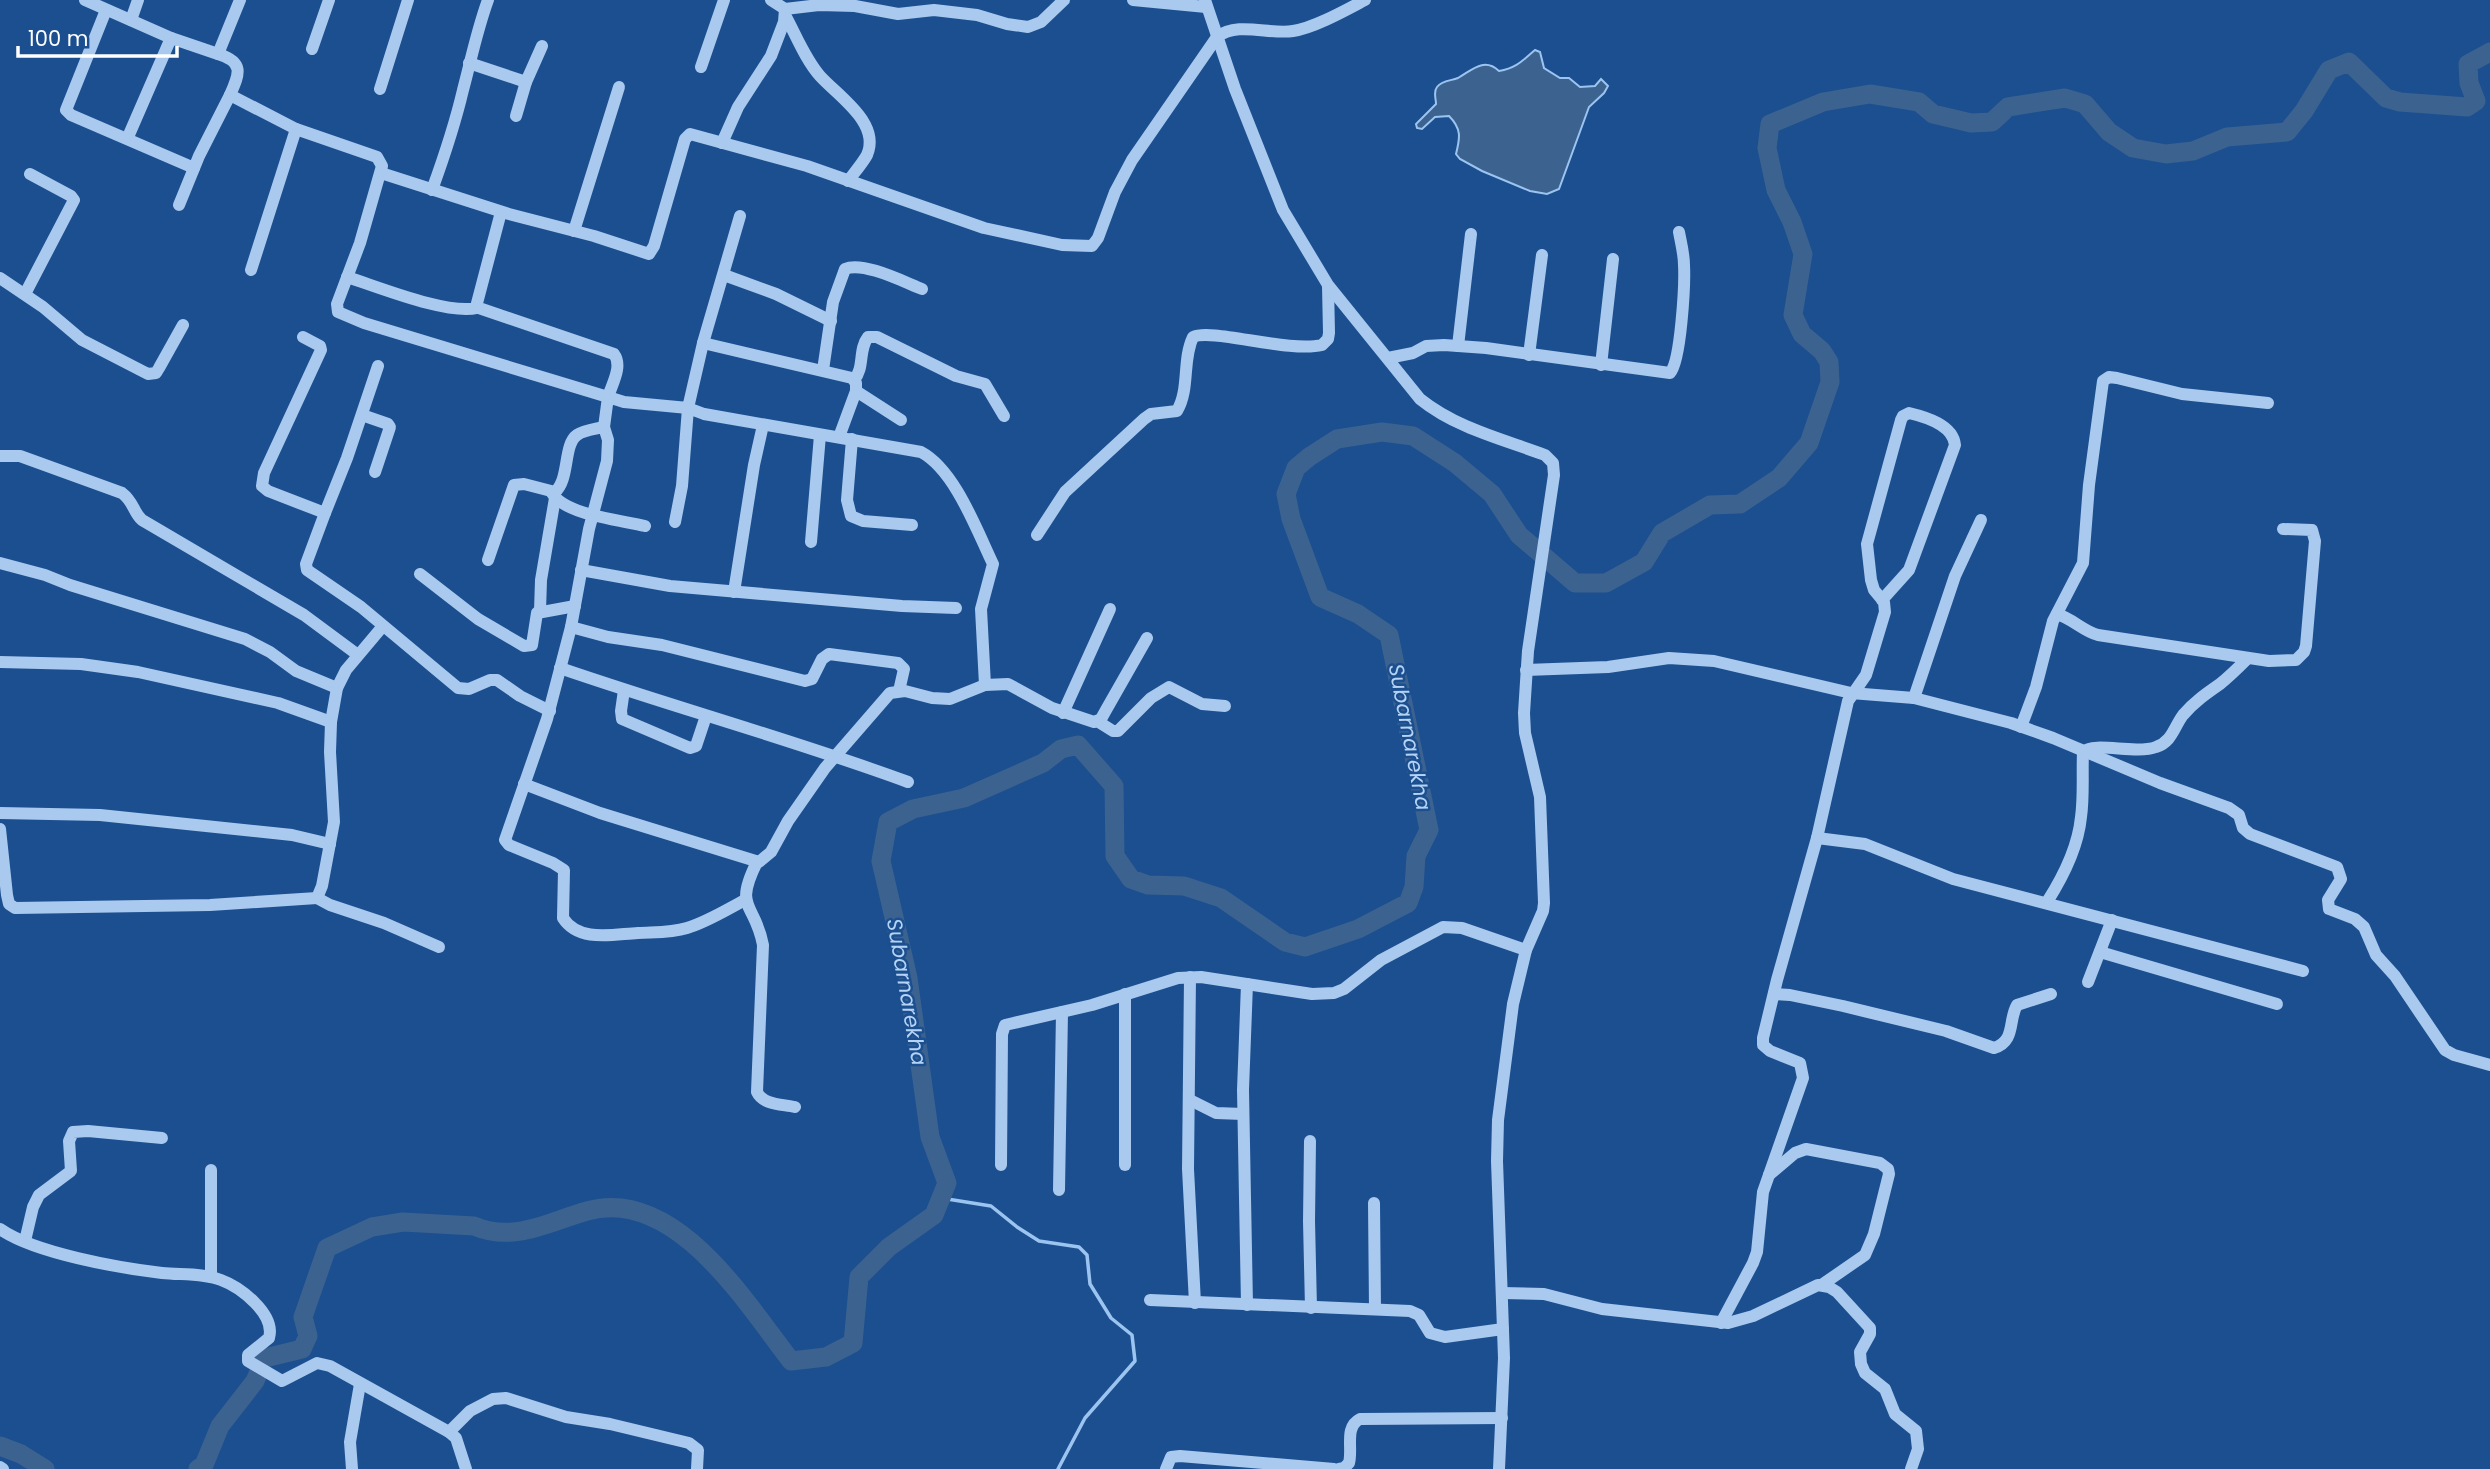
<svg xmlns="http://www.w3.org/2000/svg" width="2490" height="1469" font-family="Poppins,sans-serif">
<rect width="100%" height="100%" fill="#1b4f8f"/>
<path fill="#3c6290" stroke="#9cc4f0" stroke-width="2" d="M1535,50L1540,52L1544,68L1560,78H1569L1580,87L1595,86L1601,79L1608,86L1604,93L1589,107L1559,189L1547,194L1530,191L1482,171L1460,159L1456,154C1460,138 1462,129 1449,116L1435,117L1422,129L1417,128L1416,124L1436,104C1436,98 1433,92 1437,87C1442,80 1451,81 1458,78C1472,70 1484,57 1499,71C1517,68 1523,60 1535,50Z"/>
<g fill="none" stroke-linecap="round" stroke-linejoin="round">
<path stroke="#9cc4f0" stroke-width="3.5" d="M941,1198L991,1206L1017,1227L1039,1241L1079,1247L1087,1255L1090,1284L1111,1318L1132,1335L1135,1361L1085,1418L1058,1469"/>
<g stroke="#3c6290" stroke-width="19">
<path d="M0,1446L21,1454L45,1469"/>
<path d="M198,1469L204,1465L220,1426L255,1381L265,1358L302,1349L308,1336L303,1317L327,1248L372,1227L403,1222L474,1226C514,1243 548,1222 587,1211C675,1186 746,1303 791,1361L826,1357L853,1343L859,1277L889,1247L934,1215L947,1183L930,1137L908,978L881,861L888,822L913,809L964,798L1043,763L1061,749L1078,745L1114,786L1115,856L1131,879L1148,885L1184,886L1221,898L1285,942L1305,947L1358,929L1408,903L1414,887L1416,856L1429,830L1389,635L1358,614L1320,597L1291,519L1286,494L1296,468L1309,457L1337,439L1382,432L1413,436L1455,463L1492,494L1519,535L1575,583H1606L1644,562L1662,533L1710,505L1740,504L1779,478L1809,443L1830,382L1829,362L1822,351L1802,334L1793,315L1803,254L1792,222L1776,190L1767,148L1770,124L1823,102L1870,94L1919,102L1933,114L1971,123L1992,122L2008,107L2065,98L2085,104L2109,132L2133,148L2166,154L2193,151L2227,137L2287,132L2304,111L2329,70L2349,62L2386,98L2400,102L2467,107L2476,101L2469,83L2468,64L2490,52"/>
</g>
<g stroke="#a9c9ee" stroke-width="12">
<path d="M85,0L171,38L218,54"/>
<path d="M1133,0L1206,7"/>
<path d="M1205,0L1235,89L1283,210L1328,285L1420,399C1456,428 1502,439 1545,455L1553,463L1554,475L1528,651L1524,713L1525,733L1540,797L1544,903L1543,911L1526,950L1513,1004L1498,1120L1497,1161L1504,1358L1499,1469"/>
<path d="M785,9L819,5L855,6L898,14L934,10L977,15L1007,24L1028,27L1041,22L1064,0"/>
<path d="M106,10L66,110L71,115L194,168"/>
<path d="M785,15C796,35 805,59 820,76C838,96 881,123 867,155C862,164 854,173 848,181"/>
<path d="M131,20L138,0"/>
<path d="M312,49L329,0"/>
<path d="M469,63L526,82L542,46"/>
<path d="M701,67L724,0"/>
<path d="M380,89L408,0"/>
<path d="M230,95C240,73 244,62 218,54L240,0"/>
<path d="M516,116L526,82"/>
<path d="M128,137L171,38"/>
<path d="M722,143L738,107L771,56L784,22L785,9L771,0"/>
<path d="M381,173L509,214L594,236L649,254L654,246L685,139L690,134L807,166L984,228L1062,245L1092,246L1098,238L1115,192L1132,160L1217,37C1238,21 1269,35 1293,31C1314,28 1346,10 1365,0"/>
<path d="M432,190C444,157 455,124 463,90C471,60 477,30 488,0"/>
<path d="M179,205L199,156L230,95L296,129"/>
<path d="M740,216L703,343L688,408L624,402L608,397L604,427L608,440L607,461L589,529L571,627L547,719L505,840L509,845L553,863L564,870L563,918C579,943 614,934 638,933C655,932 671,933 687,928C707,922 726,910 745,900"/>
<path d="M574,231L619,87"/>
<path d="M251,270L296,129L377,157L382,166L360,243L337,304L338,312L364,323L608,397C612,384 623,366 614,354L476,307L501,212"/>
<path d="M724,275L776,294L831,321"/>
<path d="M347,277C379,287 447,315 477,308"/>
<path d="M0,278L43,307L82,340L148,374L156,373L159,368L183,325"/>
<path d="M25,294L74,200L71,196L30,174"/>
<path d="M303,337L320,346L321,350L264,473L262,486L268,491L325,513L306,564L307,570L361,607L458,688L469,689L490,680H497L520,696L550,711"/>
<path d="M703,343L852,378L856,383V391L839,437"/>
<path d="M1458,346L1471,234"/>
<path d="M1529,355L1542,255"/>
<path d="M1388,358L1413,353L1426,346L1444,345L1486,348L1670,373C1681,361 1685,284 1684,265C1684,254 1681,243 1679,232"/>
<path d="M1601,365L1613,259"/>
<path d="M823,370L833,302L845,269C863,261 904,282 922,289"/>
<path d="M854,380C865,367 858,350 868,337H877L956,376L985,384L1004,416"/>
<path d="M856,391L901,420"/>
<path d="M362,415L388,424L390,427L375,472"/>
<path d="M852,439L847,500L851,516L863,521L912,525"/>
<path d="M0,456H20L122,493C134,502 133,512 142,520L304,615L358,655"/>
<path d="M552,493C565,515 621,520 645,526"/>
<path d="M325,513L347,458L378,366"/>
<path d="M675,522L682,486L688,408L704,414L921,452C955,470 977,531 993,564L981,609L985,685"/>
<path d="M1037,535L1065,492L1144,419L1151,414L1177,411C1190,389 1182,360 1193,337C1211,328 1289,353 1322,345L1328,339L1329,333L1328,286"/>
<path d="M811,542L820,435"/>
<path d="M488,560L514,485L524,484L555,492C570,479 563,445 577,435C584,430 596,429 604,427"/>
<path d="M0,563L45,575L70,585L245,639L270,652L296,671L337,688"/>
<path d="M581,570L670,586L902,606L956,608"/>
<path d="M420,574L478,619L524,646L532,645L537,613L575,606"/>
<path d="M734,592L754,465L763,425"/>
<path d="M540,611L541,580L555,498"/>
<path d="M2057,614C2073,619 2083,631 2098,635L2269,661L2296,660L2304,652L2306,646L2315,541L2312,530L2283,529"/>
<path d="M571,627L608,637L662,645L805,681L812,679L822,659L829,654L898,663L904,669L899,691"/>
<path d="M0,662L81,664L138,672L278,703L331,722"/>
<path d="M560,668C676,708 794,740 908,782"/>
<path d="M1526,670L1608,667L1669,658L1714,661L1851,693L1914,698L2011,723L2053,738L2160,783L2229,808L2239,815L2243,828L2250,834L2337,867L2341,879L2328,900L2329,909L2355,919L2364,927L2376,955L2395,976L2445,1050L2454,1055L2490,1065"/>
<path d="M624,690L621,711L622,719L690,748L696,746L706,716"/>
<path d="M1914,698L1955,576L1981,520"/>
<path d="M1063,713L1110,609"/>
<path d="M1097,721L1113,731H1118L1151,698L1169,687L1202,704L1225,706"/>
<path d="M2021,727L2036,687L2053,621L2083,563L2089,485L2103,381L2109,377L2117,378L2182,394L2268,403"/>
<path d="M524,784L600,813L759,862L771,852L788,821L825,768L890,693L905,691L932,698L950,699L985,685L1008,684L1052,708L1094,722L1101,719L1106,710L1147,638"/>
<path d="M0,813L100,815L292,835L330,844"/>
<path d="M0,829L7,895L9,904L15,908L210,905L317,898L322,886L334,822L330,752L331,722L337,688L346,670L383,626"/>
<path d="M1817,838L1865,844L1953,879L2303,971"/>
<path d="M757,862C733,910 755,902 763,945L757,1092C763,1105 782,1104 795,1107"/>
<path d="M317,898L330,905L384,923L439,947"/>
<path d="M2047,902C2063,877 2078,848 2081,817C2084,796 2082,773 2083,752C2095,741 2135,755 2156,747C2172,742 2174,727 2183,715C2194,702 2207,693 2220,684C2230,676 2239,667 2248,658"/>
<path d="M2100,952L2277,1004"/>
<path d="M1190,977L1188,1169L1195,1303"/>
<path d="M2088,982L2112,920"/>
<path d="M1247,984L1243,1090L1247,1305"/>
<path d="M1125,994V1165"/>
<path d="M1774,994L1790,995L1843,1006L1946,1031L1994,1048C2016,1041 2008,1020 2017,1005L2051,994"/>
<path d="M1190,1100L1216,1113L1243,1114"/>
<path d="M1310,1141L1309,1221L1311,1308"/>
<path d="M1001,1165L1002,1034L1005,1025L1092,1005L1178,978L1201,977L1312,994L1334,993L1344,989L1381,960L1443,927L1462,928L1526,950"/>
<path d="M211,1170V1277"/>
<path d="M1769,1175L1795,1153L1806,1149L1880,1163L1888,1169L1889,1174L1874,1234L1865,1255L1823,1284"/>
<path d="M1059,1190L1062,1012"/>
<path d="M1374,1203L1375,1309"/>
<path d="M0,1229C34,1253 119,1268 162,1273C181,1275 203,1273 221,1280C240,1287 276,1314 269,1338L248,1355V1361L282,1381L317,1363L330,1366L449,1432L456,1438L466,1469"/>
<path d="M25,1241L33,1207L39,1195L71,1171L69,1141L73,1132L88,1131L162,1138"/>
<path d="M1502,1293L1544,1294L1602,1309L1728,1323L1753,1316L1818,1285L1829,1287L1837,1292L1870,1328V1334L1860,1352L1861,1364L1865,1373L1885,1389L1895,1414L1916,1431L1918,1449L1911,1469"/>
<path d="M1150,1300L1410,1311L1419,1315L1430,1333L1445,1337L1503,1329"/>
<path d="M1721,1323L1753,1263L1757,1252L1763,1192L1803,1078L1800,1063L1770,1051L1763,1045V1038L1777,980L1817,838L1848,701L1866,675L1885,612L1884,602L1874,590L1871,580L1867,544L1901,420L1903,416L1909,413C1926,417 1953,425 1955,445L1909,570L1882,600"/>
<path d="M449,1432L470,1411L493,1399L506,1398L566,1417L610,1424L689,1443L698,1450L697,1469"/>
<path d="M0,1467L3,1469"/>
<path d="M352,1469L350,1442L360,1384"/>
<path d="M1166,1469L1171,1457L1180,1456L1334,1469"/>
<path d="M1339,1469L1344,1468L1349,1463C1353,1448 1344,1427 1360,1419L1502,1418"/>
</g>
</g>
<g text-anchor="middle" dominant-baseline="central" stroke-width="5" stroke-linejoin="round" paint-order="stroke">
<g font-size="21" font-style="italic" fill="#b5d3f5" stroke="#1b4f8f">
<text transform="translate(1410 737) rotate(79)">Subarnarekha</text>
<text transform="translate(907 992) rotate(80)">Subarnarekha</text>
</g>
</g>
<path d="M18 46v10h159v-10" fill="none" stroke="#ffffff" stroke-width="3.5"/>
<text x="28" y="46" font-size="21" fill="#ffffff" stroke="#1b4f8f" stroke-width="5" paint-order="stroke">100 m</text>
</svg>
